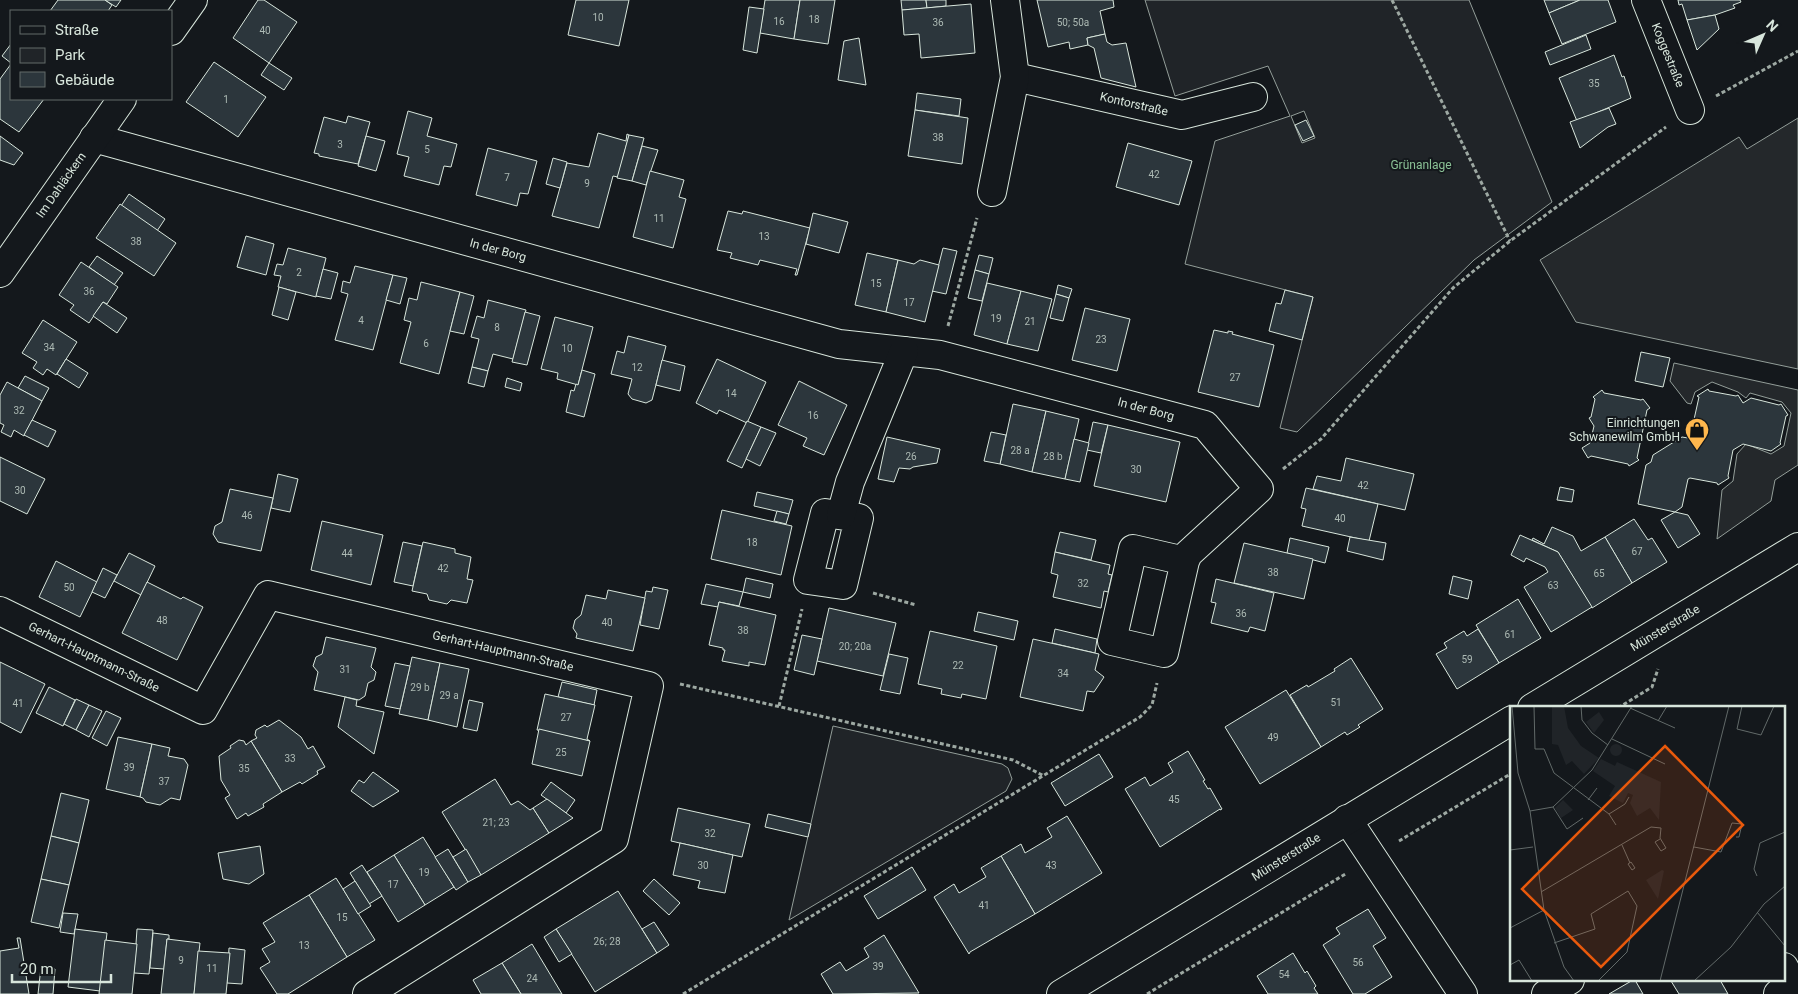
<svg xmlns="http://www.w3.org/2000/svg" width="1798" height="994" font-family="Roboto,sans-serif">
<rect width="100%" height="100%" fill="#14181c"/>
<g fill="#202428" stroke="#939e99" fill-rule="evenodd">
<path d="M1145,0H1469L1552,202L1474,260L1297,432L1280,428L1313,297L1185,264L1215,141L1290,116L1268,66L1175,96ZM1304,111L1315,138L1302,143L1291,116Z"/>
<path d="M833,726L1002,764L1008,768L1012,779L1006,791L789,920Z"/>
</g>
<g fill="#24282b" stroke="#939e99">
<path d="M1798,118V369L1576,322L1540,260L1739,137L1747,149Z"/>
<path d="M1674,363L1798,390V465L1775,480L1771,501L1717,539L1722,490L1733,481L1737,454L1746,444L1771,454L1784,446L1791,413L1782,402L1750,393L1746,398L1738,392L1712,382L1695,392L1691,404L1687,403L1670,381Z"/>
</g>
<g fill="#2c363c" stroke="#d8e6dc">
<path d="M58,0H105L112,5L108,11H50Z"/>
<path d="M105,0H121L116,7Z"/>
<path d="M258,0H264L297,22L269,63L233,38Z"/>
<path d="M576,0H629L619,46L568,35Z"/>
<path d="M765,0H800L794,39L760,33Z"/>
<path d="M800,0H835L828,44L794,39Z"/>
<path d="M901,0H926L927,8L902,10Z"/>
<path d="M926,0H946V6L927,8Z"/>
<path d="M1037,0H1113L1114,7L1100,11L1105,34L1087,38L1088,45L1070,49L1069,42L1048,47Z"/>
<path d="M1544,0H1580L1549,13Z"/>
<path d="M1580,0H1608L1616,22L1562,44L1549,13Z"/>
<path d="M1678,0H1740L1741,2L1733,5L1735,8L1715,15L1687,20L1682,4L1679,5Z"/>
<path d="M971,4L975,53L921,58L919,34L904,35L902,10Z"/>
<path d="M749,7L764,9L757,53L743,50Z"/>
<path d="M1715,15L1719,29L1697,50L1687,20Z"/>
<path d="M1105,34L1107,42L1112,45L1126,43L1136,87L1101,78L1094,48L1088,45L1087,38Z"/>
<path d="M1586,35L1591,49L1550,65L1545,52Z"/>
<path d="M859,38L866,85L838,80L844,41Z"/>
<path d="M11,44V63L2,56Z"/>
<path d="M1614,55L1622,77L1624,76L1631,98L1577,121L1559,78Z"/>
<path d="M214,62L266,97L238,137L186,102Z"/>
<path d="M269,63L292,78L284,90L261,75Z"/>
<path d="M11,64V99H44L19,132L0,119V79Z"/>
<path d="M917,93L961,99L959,116L915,110Z"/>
<path d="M1609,108L1616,124L1608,127L1580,148L1570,122Z"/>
<path d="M915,110L968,118L962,164L908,156Z"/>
<path d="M408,111L432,118L427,136L457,144L451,167L444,166L439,185L404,176L409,157L397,154Z"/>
<path d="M348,116L370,122L358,164L319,156V154L314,153L324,117L346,123Z"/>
<path d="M1306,120L1314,136L1303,141L1295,125Z"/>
<path d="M598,133L626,141L627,134L629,135L618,177L613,176L599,228L552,216L567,163L589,167Z"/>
<path d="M629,135L644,138L632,181L617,178Z"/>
<path d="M0,136L23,153L14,165L0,160Z"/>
<path d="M366,136L385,141L376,171L358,166Z"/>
<path d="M1128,143L1192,161L1179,205L1116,187Z"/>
<path d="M642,146L658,150L646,185L632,181Z"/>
<path d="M488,148L537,161L528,194L520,193L517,206L476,195Z"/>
<path d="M553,158L567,162L560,188L546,184Z"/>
<path d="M650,171L684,180L679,197L686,199L673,248L633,237Z"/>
<path d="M129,194L165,219L157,231L121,206Z"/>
<path d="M120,204L176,243L154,276L96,238Z"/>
<path d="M728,211L742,214L743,211L810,228L797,275H795L797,269L760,260L758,265L730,258L732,253L717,250Z"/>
<path d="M813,213L848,222L839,253L806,244Z"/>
<path d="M246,236L274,244L266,275L237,267Z"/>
<path d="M288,248L326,258L316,297L278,287L281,276L274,275L277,264L283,265Z"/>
<path d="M943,248L957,251L946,294L932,291Z"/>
<path d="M867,253L898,260L886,312L855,305Z"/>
<path d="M979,255L993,258L989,274L975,270Z"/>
<path d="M97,256L123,273L114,285L89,267Z"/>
<path d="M898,260L914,264L920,260L939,265L925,322L886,312Z"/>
<path d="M81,262L118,287L107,304L103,302L89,323L70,310L74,305L59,295Z"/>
<path d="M355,266L393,275L373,350L335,340L348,294L341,292L343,281L350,283Z"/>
<path d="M323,269L338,273L331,299L316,296Z"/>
<path d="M975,270L989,274L982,301L968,298Z"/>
<path d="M393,275L407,278L400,304L386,300Z"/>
<path d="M421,282L460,292L439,374L400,363L411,322L404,320L409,298L417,300Z"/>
<path d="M987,283L1021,291L1007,344L974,335Z"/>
<path d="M1058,285L1072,289L1069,298L1056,294Z"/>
<path d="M279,287L296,292L288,320L272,315Z"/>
<path d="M1285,290L1313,297L1302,340L1269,331L1276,303L1281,304Z"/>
<path d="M1021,291L1052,299L1038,351L1007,344Z"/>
<path d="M460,292L474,296L464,334L450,331Z"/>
<path d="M1056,294L1069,298L1063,321L1050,318Z"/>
<path d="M488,300L526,310L513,359L493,354L488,371L472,367L479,339L471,337L477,316L484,318Z"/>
<path d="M103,302L127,318L117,333L93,316Z"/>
<path d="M1085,308L1130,319L1117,371L1072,360Z"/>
<path d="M525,312L540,316L527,365L512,362Z"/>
<path d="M555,317L593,327L578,385L557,379L558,373L541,369Z"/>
<path d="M43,320L77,342L56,375L47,369L43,375L33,368L37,362L22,353Z"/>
<path d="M1214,330L1228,333V331L1233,332L1232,334L1274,345L1259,407L1198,392Z"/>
<path d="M628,336L666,346L652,400L646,403L632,399L628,394L632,379L611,374L617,351L624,353Z"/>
<path d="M1641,352L1670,358L1663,387L1635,381Z"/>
<path d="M66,359L88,373L79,388L57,374Z"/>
<path d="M717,359L766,382L747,423L719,410L717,414L696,403Z"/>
<path d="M662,360L685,366L680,391L656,385Z"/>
<path d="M472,367L488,371L484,387L468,383Z"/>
<path d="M582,370L595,374L584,417L566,412L571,390L574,391L576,384L578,385Z"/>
<path d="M25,376L49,388L42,401L18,388Z"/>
<path d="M507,378L522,383L520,391L505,387Z"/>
<path d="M799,381L847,405L824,455L803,446L807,438L778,425Z"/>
<path d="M7,382L42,401L24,436L14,430L11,437L1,432L4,425L0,423V395Z"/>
<path d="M1708,389L1709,391L1736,396L1738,395L1743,403L1751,398L1779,405L1781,404L1788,415L1786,416L1780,443L1781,444L1771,451L1743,444L1733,450L1728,476L1729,478L1718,485L1717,483L1690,478L1688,479L1682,507L1675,512L1638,504L1646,465L1651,462L1653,455L1682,437L1688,438L1696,434L1691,425L1693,424L1699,397L1697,396Z"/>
<path d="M1602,390L1604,393L1641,400L1643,399L1650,408L1647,410L1637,458L1639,460L1629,466L1628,464L1591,456L1588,458L1582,448L1590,443L1594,426L1589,418L1591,417L1595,399L1593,397Z"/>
<path d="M1013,404L1046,411L1032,472L1000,464Z"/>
<path d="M1046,411L1079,419L1065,479L1032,472Z"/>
<path d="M32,420L56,431L48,447L24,435Z"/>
<path d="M747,421L761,427L742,468L727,461Z"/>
<path d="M1093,422L1108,425L1101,453L1087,450Z"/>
<path d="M1108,425L1180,442L1166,502L1094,486Z"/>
<path d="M761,427L776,433L760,466L746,459Z"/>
<path d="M991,432L1006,435L1000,464L984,461Z"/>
<path d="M887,437L940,449L937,463L913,467L910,469L899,468L894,482L878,479Z"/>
<path d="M1074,439L1089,443L1080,482L1065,479Z"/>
<path d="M0,457L45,479L27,514L0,501Z"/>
<path d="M1346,458L1414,474L1405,510L1313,489L1317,476L1341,481Z"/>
<path d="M278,474L298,479L290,512L271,508Z"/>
<path d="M1560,487L1574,490L1572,502L1557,500Z"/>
<path d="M1306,488L1378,504L1369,541L1302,526L1306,509L1301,508Z"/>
<path d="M230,489L273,498L261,551L218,542L213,534L215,526L222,522Z"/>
<path d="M757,492L793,500L789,514L754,506Z"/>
<path d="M722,510L792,526L781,575L711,559Z"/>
<path d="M777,511L789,514L786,524L774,521Z"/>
<path d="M1675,512L1688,515L1700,534L1678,548L1661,520Z"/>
<path d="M1634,519L1648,540L1652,538L1667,562L1632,583L1605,537Z"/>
<path d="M322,521L383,535L371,585L311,570Z"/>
<path d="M1552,527L1573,536L1581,551L1605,537L1632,583L1592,608L1558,552L1532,540L1533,538L1544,544Z"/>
<path d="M1060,532L1096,540L1091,560L1055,552Z"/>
<path d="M1520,535L1558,552L1592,607L1551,632L1524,587L1548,572L1545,567L1526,558L1524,562L1511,555Z"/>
<path d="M1350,537L1386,543L1383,560L1347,551Z"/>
<path d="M1290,538L1329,547L1325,563L1287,553Z"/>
<path d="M403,542L422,546L413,586L394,582Z"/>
<path d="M423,542L455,549V553L471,557L467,579L473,580L467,603L451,600L447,604L429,600L427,594L412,591Z"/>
<path d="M1244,543L1313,559L1304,599L1234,583Z"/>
<path d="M1055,552L1110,565L1108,574L1112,575L1108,592L1104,591L1101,608L1053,597L1058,575L1051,573Z"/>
<path d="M129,553L155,566L141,595L114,581Z"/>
<path d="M56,561L97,582L80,617L39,597Z"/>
<path d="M103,568L117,575L105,598L92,592Z"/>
<path d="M1453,576L1472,581L1468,599L1449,594Z"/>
<path d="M746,578L773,584L770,598L743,592Z"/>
<path d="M1216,579L1274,593L1265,631L1250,627L1248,632L1211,623L1216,603L1211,602Z"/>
<path d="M147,582L181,599L183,597L203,607L177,660L122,633Z"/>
<path d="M706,584L743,592L739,606L719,602L718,607L701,604Z"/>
<path d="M653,587L668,590L659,629L640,625L646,591L652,592Z"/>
<path d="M608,590L645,598L633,651L576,638L577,634L573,628L575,620L581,615L586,595L606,599Z"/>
<path d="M1518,599L1541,638L1499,663L1476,625Z"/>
<path d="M719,602L776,615L765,665L749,662V666L722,661L725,650H723V648L709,645Z"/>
<path d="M829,608L896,623L883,676L817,661Z"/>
<path d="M978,612L1018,621L1014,640L974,631Z"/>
<path d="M1055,629L1097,639L1095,653L1052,643Z"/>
<path d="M1478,629L1499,663L1457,689L1436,654L1447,648L1444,643L1464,631L1467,636Z"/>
<path d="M930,631L997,646L986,699L962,694L961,698L941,694L942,689L918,684Z"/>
<path d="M802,635L822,639L814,675L794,670Z"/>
<path d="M326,637L376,648L371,667L376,672L374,680L368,683L365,696L359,700L314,690L318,672L313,666L316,657L322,654Z"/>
<path d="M1033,639L1099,654L1095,670L1104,677L1094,692L1087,691L1083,711L1020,697Z"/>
<path d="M889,654L908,658L900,694L880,690Z"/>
<path d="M412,657L440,663L428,720L399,714Z"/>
<path d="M1351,658L1383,709L1358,725L1360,727L1347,735L1345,732L1321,747L1290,695L1307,685L1308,687L1335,671L1334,669Z"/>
<path d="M0,662L45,684L21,733L0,722Z"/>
<path d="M395,663L410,666L400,709L385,706Z"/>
<path d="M440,663L469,669L457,727L428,720Z"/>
<path d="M562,682L597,690L594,705L558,697Z"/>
<path d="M49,687L75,700L63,726L36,713Z"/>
<path d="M1286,690L1321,747L1260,784L1225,727Z"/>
<path d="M545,694L595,705L587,739L590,741L537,730Z"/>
<path d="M345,697L357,700L356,706L384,712L374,754L338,727Z"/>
<path d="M76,699L89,705L76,730L64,724Z"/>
<path d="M469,700L483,703L477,731L463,728Z"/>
<path d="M89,705L102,711L89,737L76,730Z"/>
<path d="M106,711L121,718L107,746L92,738Z"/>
<path d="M279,720L301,737L308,749L313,746L325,767L317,771L318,774L302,784L300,782L282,792L251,741L257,738L255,735L256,730L265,725L267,727Z"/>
<path d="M539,729L590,741L582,776L532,764Z"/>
<path d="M118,737L152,744L140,797L106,789Z"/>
<path d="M239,740L244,741L246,745L251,741L282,792L263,804L264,807L248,816L246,813L237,819L225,798L230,795L221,780L219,756L231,748L230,746Z"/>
<path d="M152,744L170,748L168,756L184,759L188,765L180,800L171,798L160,805L146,802L143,798L140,797Z"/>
<path d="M1188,751L1205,780L1203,781L1208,789L1210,788L1222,809L1220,810V809L1160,847L1125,789L1145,777L1150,786L1173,772L1168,763Z"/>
<path d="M1099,754L1113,777L1065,806L1051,783Z"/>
<path d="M373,772L399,791L373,807L351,791L359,780L364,783Z"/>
<path d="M495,779L511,805L518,801L530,810L533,808L549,833L481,875L442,812Z"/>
<path d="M551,782L575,800L566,813L541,795Z"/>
<path d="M61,793L89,800L79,843L51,836Z"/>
<path d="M547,799L573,818L549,833L533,808Z"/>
<path d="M678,808L750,824L742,857L671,841Z"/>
<path d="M768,814L811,824L808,837L765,827Z"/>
<path d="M1067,816L1102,873L1035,914L1001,856L1021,844L1025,853L1052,837L1047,828Z"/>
<path d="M51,836L79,843L69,885L41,879Z"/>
<path d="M423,837L454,887L425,905L394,855Z"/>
<path d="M680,843L733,855L725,893L698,888L700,881L673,875Z"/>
<path d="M260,846L264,874L249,884L223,879L218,853Z"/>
<path d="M448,849L468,882L456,890L435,857Z"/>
<path d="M466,849L481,875L468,882L453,857Z"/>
<path d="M394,855L425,905L398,922L367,872Z"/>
<path d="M1001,856L1035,914L970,952L969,954L934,897L954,884L959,893L986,877L981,868Z"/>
<path d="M362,865L382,896L369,904L350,873Z"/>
<path d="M912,867L926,890L878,919L864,896Z"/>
<path d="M336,878L375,940L347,957L309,895Z"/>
<path d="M41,879L69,885L59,928L31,922Z"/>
<path d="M654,879L680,903L669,915L643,891Z"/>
<path d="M355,881L371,906L358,914L343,889Z"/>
<path d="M618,891L657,953L595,992L556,929Z"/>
<path d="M309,895L347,957L288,994H277L260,968L270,962L262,949L275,942L263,923Z"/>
<path d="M1368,909L1386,938L1373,946L1392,977L1365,994H1353L1323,945L1340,934L1336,928Z"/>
<path d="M63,913L78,914L74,934L60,932Z"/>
<path d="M654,922L669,945L657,953L642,929Z"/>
<path d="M75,929L107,933L100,991L68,987Z"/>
<path d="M137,929L153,930L149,974L134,973Z"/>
<path d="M556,929L572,954L559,962L544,937Z"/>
<path d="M153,933L169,935V939H167L164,969L150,968Z"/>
<path d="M884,935L919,993L833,994L821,974L840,962L846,971L869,957L864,948Z"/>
<path d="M17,938H20L29,994H0V951L19,948Z"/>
<path d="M167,939L200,943L194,994H161Z"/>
<path d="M105,940L137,944L132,994H99Z"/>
<path d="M532,944L562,994H521L502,963Z"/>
<path d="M229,948L245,950L242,984L227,983Z"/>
<path d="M198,951L230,953L226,994H194Z"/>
<path d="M1293,953L1305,973L1307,971L1316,986L1314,988L1318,994H1268L1257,976Z"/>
<path d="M502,963L521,994H481L473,980Z"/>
<path d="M41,967L55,969L53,994H38Z"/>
<path d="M1633,980H1635L1643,994H1609Z"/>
<path d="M1720,980L1728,994H1679L1671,981Z"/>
</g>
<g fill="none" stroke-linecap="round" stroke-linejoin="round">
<defs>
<g id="minor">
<path d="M1646,0L1690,110"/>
<path d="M171,31L193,0"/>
<path d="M1015,77L1182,115L1253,97"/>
<path d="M94,138L839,344L940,355L1205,425L1259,489L1188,554L1185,561L1164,653L1112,641L1133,549L1185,561"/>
<path d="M992,192L1015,77L1005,0"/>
<path d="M0,273L122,99"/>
<path d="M825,513L859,518L843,585L808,580Z"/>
<path d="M841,515L850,482L904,351"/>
<path d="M0,611L203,710L268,595L649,686L614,839L367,994"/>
<path d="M1347,819L1463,994"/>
<path d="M1546,994L1570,980"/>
<path d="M1778,994L1792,982L1784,967"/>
</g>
<g id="major">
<path d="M1532,708L1798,547"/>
<path d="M1061,994L1512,720"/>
</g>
</defs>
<use href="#minor" stroke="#d8e6dc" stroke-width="30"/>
<use href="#major" stroke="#d8e6dc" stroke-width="30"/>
<g stroke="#9da8a2" stroke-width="3" stroke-dasharray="4 2.5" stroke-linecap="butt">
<path d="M1392,0L1510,241"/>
<path d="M1716,96L1798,51"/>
<path d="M948,326L977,218"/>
<path d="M1283,469L1321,439L1453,288L1510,241L1666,127"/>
<path d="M873,593L916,605"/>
<path d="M680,684L1013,760L1044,776"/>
<path d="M779,706L802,609"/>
<path d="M1618,708L1652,687L1658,669"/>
<path d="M1399,841L1512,773"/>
<path d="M683,994L1140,717L1152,705L1157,683"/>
<path d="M1147,994L1347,873"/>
</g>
<use href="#minor" stroke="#14181c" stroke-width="28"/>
<use href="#major" stroke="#14181c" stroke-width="28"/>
</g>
<defs>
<symbol id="shop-pin" viewBox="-11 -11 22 30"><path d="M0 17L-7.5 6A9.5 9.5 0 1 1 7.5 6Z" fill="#ffb74d" stroke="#14181c"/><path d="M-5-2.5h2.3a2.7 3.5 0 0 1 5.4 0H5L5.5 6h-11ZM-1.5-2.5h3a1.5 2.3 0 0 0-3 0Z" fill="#111"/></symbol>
</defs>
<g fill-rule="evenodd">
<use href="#shop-pin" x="1683" y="416" width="28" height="38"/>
</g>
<g text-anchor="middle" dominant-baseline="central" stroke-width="4" stroke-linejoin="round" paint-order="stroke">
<g font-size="10" fill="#adbab4">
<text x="598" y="17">10</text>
<text x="814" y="19">18</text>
<text x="779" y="21">16</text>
<text x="938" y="22">36</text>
<text x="1073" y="22">50; 50a</text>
<text x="265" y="30">40</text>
<text x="1594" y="83">35</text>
<text x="226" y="99">1</text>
<text x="938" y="137">38</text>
<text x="340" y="144">3</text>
<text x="427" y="149">5</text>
<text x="1154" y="174">42</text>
<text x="507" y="177">7</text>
<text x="587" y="183">9</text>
<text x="659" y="218">11</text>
<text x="764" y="236">13</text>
<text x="136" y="241">38</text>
<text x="299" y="272">2</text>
<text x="876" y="283">15</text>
<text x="89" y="291">36</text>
<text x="909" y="302">17</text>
<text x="996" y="318">19</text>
<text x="361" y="320">4</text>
<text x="1030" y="321">21</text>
<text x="497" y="327">8</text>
<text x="1101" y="339">23</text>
<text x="426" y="343">6</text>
<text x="49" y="347">34</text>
<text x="567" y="348">10</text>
<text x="637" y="367">12</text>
<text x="1235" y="377">27</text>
<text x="731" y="393">14</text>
<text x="19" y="410">32</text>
<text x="813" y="415">16</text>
<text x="1020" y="450">28 a</text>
<text x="911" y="456">26</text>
<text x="1053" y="456">28 b</text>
<text x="1136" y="469">30</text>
<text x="1363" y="485">42</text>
<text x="20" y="490">30</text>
<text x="247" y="515">46</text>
<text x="1340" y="518">40</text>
<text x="752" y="542">18</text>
<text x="1637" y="551">67</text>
<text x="347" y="553">44</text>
<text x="443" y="568">42</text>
<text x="1273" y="572">38</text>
<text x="1599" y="573">65</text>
<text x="1083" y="583">32</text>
<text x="1553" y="585">63</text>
<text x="69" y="587">50</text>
<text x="1241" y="613">36</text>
<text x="162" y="620">48</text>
<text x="607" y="622">40</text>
<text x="743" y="630">38</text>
<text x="1510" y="634">61</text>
<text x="855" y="646">20; 20a</text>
<text x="1467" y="659">59</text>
<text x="958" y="665">22</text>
<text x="345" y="669">31</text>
<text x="1063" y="673">34</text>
<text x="420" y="687">29 b</text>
<text x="449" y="695">29 a</text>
<text x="1336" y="702">51</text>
<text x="18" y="703">41</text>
<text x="566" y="717">27</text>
<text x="1273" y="737">49</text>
<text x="561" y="752">25</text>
<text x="290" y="758">33</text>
<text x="129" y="767">39</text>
<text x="244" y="768">35</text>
<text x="164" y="781">37</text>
<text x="1174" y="799">45</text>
<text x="496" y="822">21; 23</text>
<text x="710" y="833">32</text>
<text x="703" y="865">30</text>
<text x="1051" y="865">43</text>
<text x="424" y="872">19</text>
<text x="393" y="884">17</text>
<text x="984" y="905">41</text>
<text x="342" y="917">15</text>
<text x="607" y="941">26; 28</text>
<text x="304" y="945">13</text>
<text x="181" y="960">9</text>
<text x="1358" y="962">56</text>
<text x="878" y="966">39</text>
<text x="212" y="968">11</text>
<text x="1284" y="974">54</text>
<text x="532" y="978">24</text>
</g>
<g font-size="12" fill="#d8e6dc" stroke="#14181c">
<text transform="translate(1668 55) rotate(68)">Koggestraße</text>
<text transform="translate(1134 104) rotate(13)">Kontorstraße</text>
<text transform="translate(61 185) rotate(-55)">Im Dahläckern</text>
<text transform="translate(498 250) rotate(15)">In der Borg</text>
<text transform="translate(1146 409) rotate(15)">In der Borg</text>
<text transform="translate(1665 628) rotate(-31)">Münsterstraße</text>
<text transform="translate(503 651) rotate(13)">Gerhart-Hauptmann-Straße</text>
<text transform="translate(94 657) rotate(26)">Gerhart-Hauptmann-Straße</text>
<text transform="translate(1286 857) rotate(-32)">Münsterstraße</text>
</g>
<g font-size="12" fill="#8ac095" stroke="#14181c">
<text x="1421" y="165">Grünanlage</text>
</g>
<g font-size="12" fill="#d8e6dc" stroke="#14181c" text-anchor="end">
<text x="1680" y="423">Einrichtungen<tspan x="1680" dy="14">Schwanewilm GmbH</tspan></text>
</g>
</g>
<g transform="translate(1510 706)">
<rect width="275" height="275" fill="#14181c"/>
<path d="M42,0H54L58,22L71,40L89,52L74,68L62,55L56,59L48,39L42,38ZM89,6L94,14L84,27L76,16ZM100 44a6 6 0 1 1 12 0a6 6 0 1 1-12 0ZM91,53L105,60L107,56L151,76L149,114L140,102L127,110L120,97L123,89L118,87L113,97L99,90L105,80L83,65ZM53,94L63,104L51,112L45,102ZM152,164L154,165L148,193L136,174Z" fill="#202428"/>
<path fill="none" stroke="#626a69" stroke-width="1" d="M2,0L8,67L20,105L34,204L54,261L64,275M24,0L25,43H34L44,67L99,108L106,119M71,0L72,14L82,27L98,39M232,0L227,23L251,29L264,0M120,2L165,22M148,15L157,0M102,33L155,58M78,94L87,82M43,101L57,123L73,112M20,105L43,101L82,64L122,0M99,108L115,98L119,91M112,139L120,157M184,141L211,146L222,117L232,118L229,131H226M0,144L23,141M121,156L125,162L122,164L118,158ZM247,170L244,163L250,137L275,126M31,186L141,121L151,122L150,132L156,142L151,145L145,136L150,133M247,206L275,240M0,222L34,204M44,237L85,223L81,208L118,185L127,200L117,246L88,275M0,259L9,254L22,275M150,275L219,0M184,275L221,241L254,198L275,180"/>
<path fill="#e8590c" fill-opacity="0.15" stroke="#e8590c" stroke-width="2.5" d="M155,40L233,119L91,261L12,183Z"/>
<rect width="275" height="275" fill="none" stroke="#d8e6dc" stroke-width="2.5"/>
</g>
<rect x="10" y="10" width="162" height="90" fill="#14181c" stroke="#626a69"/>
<rect x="20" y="26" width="25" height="8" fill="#14181c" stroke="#626a69"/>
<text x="55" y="35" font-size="15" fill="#d8e6dc">Straße</text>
<rect x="20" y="48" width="25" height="15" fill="#202428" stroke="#626a69"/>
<text x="55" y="60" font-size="15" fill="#d8e6dc">Park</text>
<rect x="20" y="72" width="25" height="15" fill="#2c363c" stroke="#626a69"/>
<text x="55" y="85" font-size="15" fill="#d8e6dc">Gebäude</text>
<g transform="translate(1763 35) rotate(45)" stroke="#14181c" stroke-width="4" paint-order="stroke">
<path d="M0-4L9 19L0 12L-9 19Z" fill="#d8e6dc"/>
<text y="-8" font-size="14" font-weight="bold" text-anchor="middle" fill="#d8e6dc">N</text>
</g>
<path d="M12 974v8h99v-8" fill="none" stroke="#d8e6dc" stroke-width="2.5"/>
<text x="20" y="974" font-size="15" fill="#d8e6dc" stroke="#14181c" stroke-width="4" paint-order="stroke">20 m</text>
</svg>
